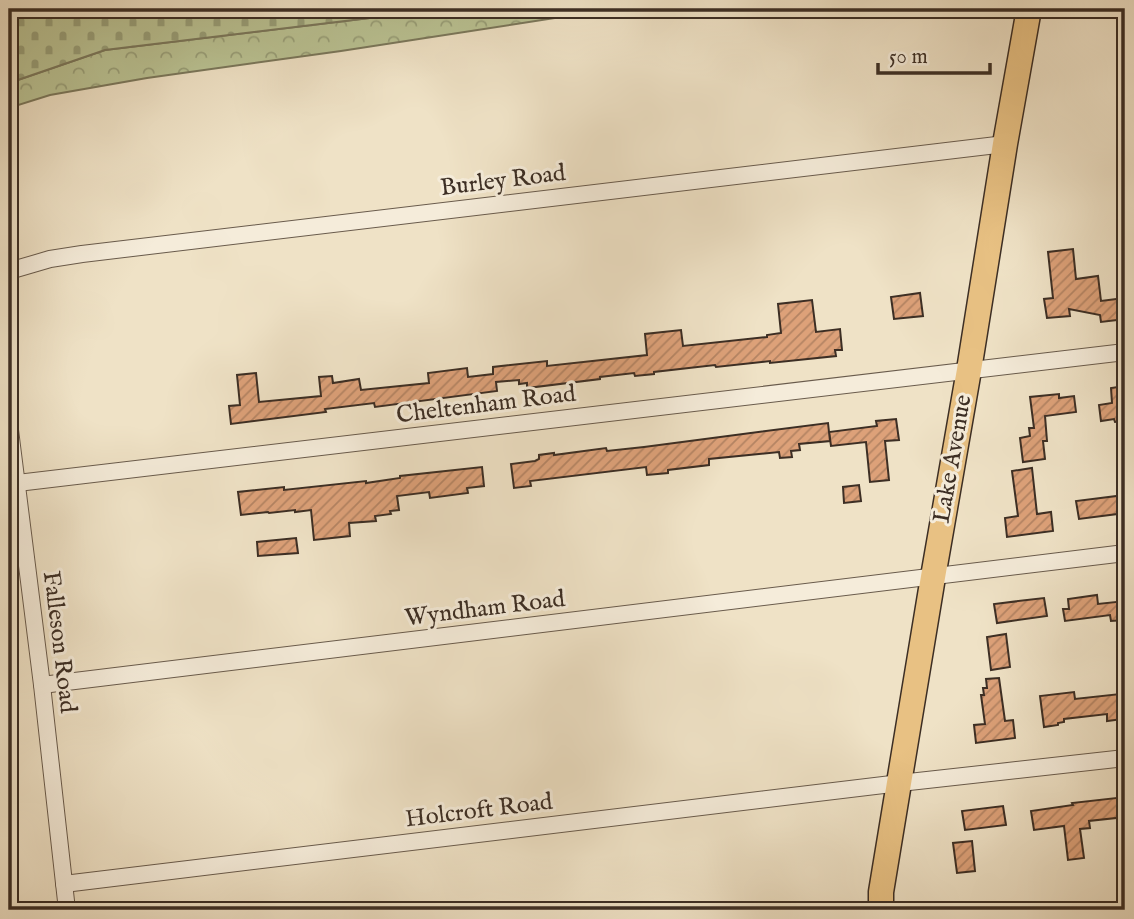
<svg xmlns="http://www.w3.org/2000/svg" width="1134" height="919" font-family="'IM FELL English',serif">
<defs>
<pattern id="forest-crowns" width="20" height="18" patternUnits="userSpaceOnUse" patternTransform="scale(1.75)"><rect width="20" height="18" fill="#bac394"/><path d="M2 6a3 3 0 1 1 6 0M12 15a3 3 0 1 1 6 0" fill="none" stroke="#989f79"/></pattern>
<pattern id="cemetery-stones" width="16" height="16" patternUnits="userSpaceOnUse" patternTransform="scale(1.75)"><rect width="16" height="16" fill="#bac394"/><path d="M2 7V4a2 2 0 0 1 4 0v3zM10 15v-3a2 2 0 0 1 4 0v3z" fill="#989f79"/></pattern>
<pattern id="building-hatch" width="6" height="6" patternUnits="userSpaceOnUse" patternTransform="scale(1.75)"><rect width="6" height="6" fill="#dda179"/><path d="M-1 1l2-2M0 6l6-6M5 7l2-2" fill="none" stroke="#b48463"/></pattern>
</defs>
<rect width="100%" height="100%" fill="#efe2c6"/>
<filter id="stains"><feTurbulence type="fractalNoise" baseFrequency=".00286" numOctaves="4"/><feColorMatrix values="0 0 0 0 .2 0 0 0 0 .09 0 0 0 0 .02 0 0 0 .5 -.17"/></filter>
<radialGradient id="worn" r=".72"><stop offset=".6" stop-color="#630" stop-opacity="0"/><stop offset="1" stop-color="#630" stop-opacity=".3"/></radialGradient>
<path fill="url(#forest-crowns)" stroke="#7b785c" stroke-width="2" d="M444,9H613L341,51L147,78L50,95L9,108V83L105,50Z"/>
<path fill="url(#cemetery-stones)" stroke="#7b785c" stroke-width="2" d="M9,9H444L105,50L9,83Z"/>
<g fill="url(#building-hatch)" stroke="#3c2e24" stroke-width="2">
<path d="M1073,249L1076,279L1098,276L1101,301L1125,298V319L1101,322L1100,315L1069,309L1070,316L1047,318L1044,299L1053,298L1048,252Z"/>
<path d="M920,293L923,316L894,319L891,297Z"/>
<path d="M812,300L816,332L840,329L842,350H835L836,356L770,363V361L716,367L715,365L654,372V374L635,376L634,373L600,377V379L527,388V383L519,384V380L496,382L497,391L375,407L374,403L325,409L326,412L231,424L229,406L240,405L237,375L256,373L259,402L321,396L319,377L332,376L333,383L359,379L361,390L429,383L428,373L467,368L468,377L493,374V367L547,361V366L647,355L645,334L681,330L683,346L767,337V335L781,333L778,304Z"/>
<path d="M1125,386V421L1115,422L1114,419L1101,421L1099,405L1112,403L1111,388Z"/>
<path d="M1059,394V398L1074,396L1076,412L1045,416L1047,441H1043L1045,459L1023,462L1020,438L1030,436L1029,428H1034L1030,397Z"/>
<path d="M896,419L899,440L885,441L889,480L870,482L866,442L831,446L829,432L877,426L876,421Z"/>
<path d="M828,423L830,441L799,444L800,450L791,451L792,457L780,458L779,452L709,459V465L668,470V473L647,475L646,467L530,481L531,486L514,488L511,464L535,461L539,459V455L554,453V455L606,448L607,451L644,447Z"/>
<path d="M482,467L484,486L467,488L468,493L430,498L429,492L397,496L399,510L390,511L391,514L375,516L376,521L349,523L350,536L314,540L311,510L295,512V510L269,513L268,512L241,515L238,492L284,487V490L366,481V483L400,478V476Z"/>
<path d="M1032,468L1037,514L1051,512L1053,531L1007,537L1005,518L1018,516L1012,471Z"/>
<path d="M859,485L861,501L844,503L843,487Z"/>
<path d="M1125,495V513L1079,519L1076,501Z"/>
<path d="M296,538L298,553L258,556L257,542Z"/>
<path d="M1097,595L1098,604L1125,601V620L1111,621L1110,615L1065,621L1063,609H1069L1068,599Z"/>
<path d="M1044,598L1047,616L997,623L994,604Z"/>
<path d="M1006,634L1010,667L991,670L987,637Z"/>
<path d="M999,678L1005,721L1013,720L1015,738L976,743L974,725L985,724L981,695H984L983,688H987L986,679Z"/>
<path d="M1074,692L1075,699L1120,694L1123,719L1107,721V714L1064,719V722L1058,723V725L1044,727L1040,696Z"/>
<path d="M1125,797V817L1089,821L1090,828L1080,829L1084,858L1068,860L1064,826L1034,830L1031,811L1073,805L1072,803Z"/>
<path d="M1003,806L1006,825L965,830L962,811Z"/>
<path d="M972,841L975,871L957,873L953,843Z"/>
</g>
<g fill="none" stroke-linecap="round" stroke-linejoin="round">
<defs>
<g id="street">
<path d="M9,271L50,259L82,254L1005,144"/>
<path d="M9,422L42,685L67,910"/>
<path d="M9,484L1125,352"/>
<path d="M42,685L1125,553"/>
<path d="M64,884L900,783L1125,758"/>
</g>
<path id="primary" d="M881,910V892L933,577L969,370L1005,144L1029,9"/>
</defs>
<use href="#street" stroke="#695b4c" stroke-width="18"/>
<use href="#primary" stroke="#3c2e24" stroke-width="27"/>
<use href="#street" stroke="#f5ecda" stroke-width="16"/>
<use href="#primary" stroke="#e8c183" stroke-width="24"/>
</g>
<g text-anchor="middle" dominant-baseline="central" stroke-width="6" stroke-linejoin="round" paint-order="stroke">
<g font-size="24" fill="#3c2e24" stroke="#f5ecda">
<text transform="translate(503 181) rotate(-7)">Burley Road</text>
<text transform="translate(486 405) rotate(-7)">Cheltenham Road</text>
<text transform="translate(953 459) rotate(-80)">Lake Avenue</text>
<text transform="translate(485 609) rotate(-7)">Wyndham Road</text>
<text transform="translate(59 642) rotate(83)">Falleson Road</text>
<text transform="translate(479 811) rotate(-7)">Holcroft Road</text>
</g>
</g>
<rect width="1134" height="919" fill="none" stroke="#efe2c6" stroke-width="35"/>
<rect x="10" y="10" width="1113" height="898" fill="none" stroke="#3c2e24" stroke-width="3.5"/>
<rect x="18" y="18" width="1099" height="884" fill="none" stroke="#3c2e24" stroke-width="2"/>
<path d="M878 63v10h112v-10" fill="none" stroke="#3c2e24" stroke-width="3.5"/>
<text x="889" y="63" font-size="21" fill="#3c2e24" stroke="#f5ecda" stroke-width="5" paint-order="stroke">50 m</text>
<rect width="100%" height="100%" filter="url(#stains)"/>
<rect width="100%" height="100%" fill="url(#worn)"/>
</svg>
